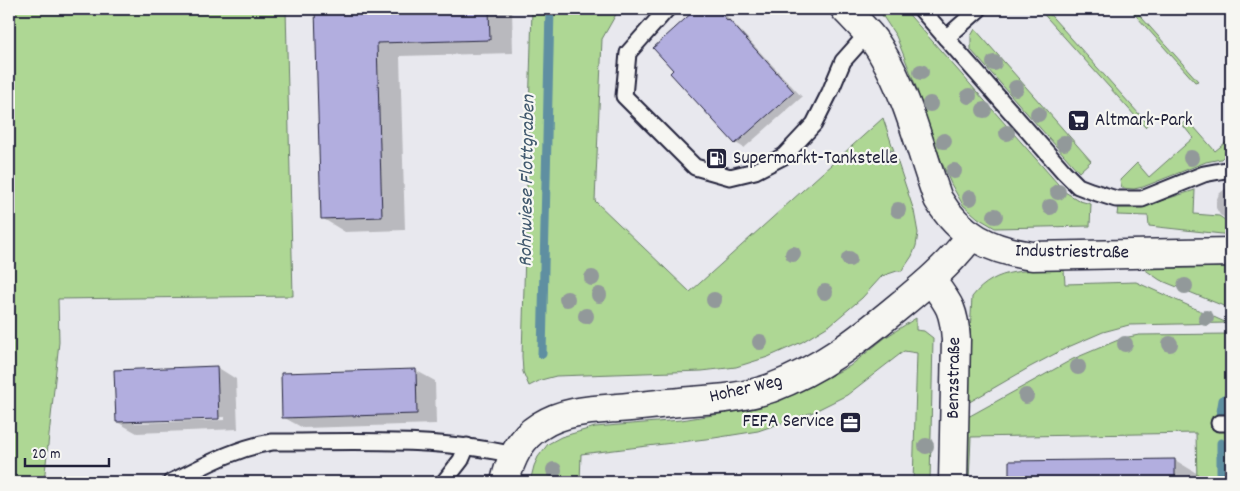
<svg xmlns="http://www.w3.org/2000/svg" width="1240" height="491" font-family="Dekko,sans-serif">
<rect width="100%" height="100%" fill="#e8e8ee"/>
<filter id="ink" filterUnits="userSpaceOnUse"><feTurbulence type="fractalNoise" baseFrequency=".02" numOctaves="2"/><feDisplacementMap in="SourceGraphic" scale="10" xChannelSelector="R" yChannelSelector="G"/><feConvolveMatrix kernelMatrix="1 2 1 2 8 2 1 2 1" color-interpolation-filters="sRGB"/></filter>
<g filter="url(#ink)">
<g fill="#aed794" stroke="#687c68">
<path d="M9,9H286L293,296L58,299L59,342L44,482H9Z"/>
<path d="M532,9H619L602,39L595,201L690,292L883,118L914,211L918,233L916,246L912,256L902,271H897L882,276L862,298L830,325L802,342L768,357L736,367L702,371L556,376L541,380L529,386L523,372L522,356Z"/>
<path d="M878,9H904L1065,192L1080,201L1091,204L1090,226L995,228L978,218L963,205L951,184L940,158L915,84L896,36Z"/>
<path d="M1039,9H1045L1148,124L1145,127Z"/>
<path d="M1130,9H1134L1198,81L1195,82Z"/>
<path d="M975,29L1091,161L1079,172L971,50V36Z"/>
<path d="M1187,119L1215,151L1230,139L1231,140V149L1221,159L1206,162L1143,187L1134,189L1122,188L1120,180L1137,163L1149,177L1193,138L1182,124Z"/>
<path d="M1195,190L1194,214L1219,216L1225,220L1231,222V235L1149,226L1148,216L1117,215L1118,207L1144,206Z"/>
<path d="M1231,267V309L1160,280L1144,269Z"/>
<path d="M1064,270L1065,284L1136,282L1227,323L1129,325L1103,332L1066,348L1030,367L966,404L972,297C996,266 1029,271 1064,270Z"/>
<path d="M916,318V330L924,331L933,338L930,482H913L917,353L904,351L847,395L813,412L758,431L714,438L581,454L580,482H530L534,466L538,457L548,444L561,437L595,427L681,420L733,412L780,401L850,366L886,337Z"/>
<path d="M1231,334V482H1197L1196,433L971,437L969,482H964L968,417L1073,359L1123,338L1139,335Z"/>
</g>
<g fill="#0003" fill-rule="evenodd">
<path d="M317,9H512L513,53L400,56L405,230L345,232L322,218Z"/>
<path d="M698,9H720L802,97L744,148L736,143L655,48Z"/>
<path d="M1231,188V222L1220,215L1216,208V201L1219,194L1225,189Z"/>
<path d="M217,367L236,379L238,429L137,433L117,422ZM225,417V420L135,423V420Z"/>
<path d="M415,370L435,381L436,424L303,428L283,417Z"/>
<path d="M1175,460L1198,474V482H1011L1010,462Z"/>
</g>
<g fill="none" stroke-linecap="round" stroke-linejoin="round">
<g stroke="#5f8fa1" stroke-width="9">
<path d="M542,354L550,9"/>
<path d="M1221,412L1223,400L1231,395"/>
<path d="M1221,443V482"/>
</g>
</g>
<g fill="#b2aedf" stroke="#22223b">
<path d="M315,9H489L490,40L377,43L382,217L321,219Z"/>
<path d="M696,9H717L728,21L729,20L794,92L735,144L670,73L673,70L653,48Z"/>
<path d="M217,366L219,419L116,422L114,370Z"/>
<path d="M416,369L417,414L282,418L281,373Z"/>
<path d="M1175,459V482H1009V461Z"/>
</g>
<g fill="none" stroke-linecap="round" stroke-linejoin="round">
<defs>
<g id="service">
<path d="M667,9L628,53L624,96L695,167L730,177L755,171L784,156L814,124L830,92L843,61L868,33"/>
<path d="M921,9L946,38L979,9"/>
<path d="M946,38L1064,172L1078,186L1091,191L1116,199H1142L1204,174L1231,169"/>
<path d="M1219,423H1231"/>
<path d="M171,482C204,466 235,448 272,442C352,442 435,437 514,455"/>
<path d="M444,482L461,460L467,446"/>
</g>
<g id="minor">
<path d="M845,9C858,23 873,36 882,53C909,98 920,150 938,199C960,236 991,250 1032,256L1231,252"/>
<path d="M931,280C949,304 954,309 956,340L953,482"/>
<path d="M505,482C510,460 520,438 540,426C563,411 590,410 617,408C642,406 667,403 692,401C719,399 746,397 771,388C821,369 857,341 898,307C925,285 950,264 971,236"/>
</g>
</defs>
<use href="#service" stroke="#22223b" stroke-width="19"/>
<use href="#minor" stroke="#22223b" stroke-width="31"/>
<use href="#service" stroke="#f6f6f2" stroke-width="15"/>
<use href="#minor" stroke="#f6f6f2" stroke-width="28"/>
</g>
<g fill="#92999a">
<circle cx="994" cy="63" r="8"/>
<circle cx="921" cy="72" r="8"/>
<circle cx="1016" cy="88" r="8"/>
<circle cx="969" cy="96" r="8"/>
<circle cx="930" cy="104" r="8"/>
<circle cx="984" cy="110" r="8"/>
<circle cx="1038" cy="114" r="8"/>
<circle cx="1007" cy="133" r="8"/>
<circle cx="944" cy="141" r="8"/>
<circle cx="1064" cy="143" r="8"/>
<circle cx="887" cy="156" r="8"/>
<circle cx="1191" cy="158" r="8"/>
<circle cx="954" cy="171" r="8"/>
<circle cx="1058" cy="192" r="8"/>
<circle cx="970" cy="198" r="8"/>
<circle cx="1050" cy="207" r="8"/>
<circle cx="898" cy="210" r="8"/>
<circle cx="995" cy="216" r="8"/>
<circle cx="793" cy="254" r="8"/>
<circle cx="849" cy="259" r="8"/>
<circle cx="592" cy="278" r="8"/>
<circle cx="1185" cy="286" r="8"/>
<circle cx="825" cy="292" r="8"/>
<circle cx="599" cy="295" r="8"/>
<circle cx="567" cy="299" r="8"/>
<circle cx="714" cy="300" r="8"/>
<circle cx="586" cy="316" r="8"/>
<circle cx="1206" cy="318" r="8"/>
<circle cx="760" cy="342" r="8"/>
<circle cx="1125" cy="344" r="8"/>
<circle cx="1170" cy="344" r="8"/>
<circle cx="1078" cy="367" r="8"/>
<circle cx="1026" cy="396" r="8"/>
<circle cx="926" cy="446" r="8"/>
<circle cx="554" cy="470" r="8"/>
</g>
</g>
<defs>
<symbol id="supermarket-square" viewBox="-11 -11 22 22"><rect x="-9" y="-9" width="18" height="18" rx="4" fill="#22223b" stroke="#f6f6f2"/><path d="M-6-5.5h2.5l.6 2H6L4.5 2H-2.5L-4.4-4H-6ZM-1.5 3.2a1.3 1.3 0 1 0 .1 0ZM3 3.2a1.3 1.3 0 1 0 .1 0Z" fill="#fff"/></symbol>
<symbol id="fuel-square" viewBox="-11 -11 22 22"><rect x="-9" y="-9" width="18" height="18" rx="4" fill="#22223b" stroke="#f6f6f2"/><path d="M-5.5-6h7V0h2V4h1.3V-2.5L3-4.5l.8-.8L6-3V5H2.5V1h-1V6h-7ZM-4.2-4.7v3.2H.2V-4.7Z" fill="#fff"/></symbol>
<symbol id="office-square" viewBox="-11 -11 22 22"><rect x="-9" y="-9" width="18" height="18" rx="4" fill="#22223b" stroke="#f6f6f2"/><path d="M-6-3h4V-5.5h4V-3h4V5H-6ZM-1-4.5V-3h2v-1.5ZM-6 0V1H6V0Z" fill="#fff"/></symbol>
</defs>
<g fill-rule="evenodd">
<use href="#supermarket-square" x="1066" y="108" width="25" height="25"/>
<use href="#fuel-square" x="704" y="146" width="25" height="25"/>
<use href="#office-square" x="838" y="410" width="25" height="25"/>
</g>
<g text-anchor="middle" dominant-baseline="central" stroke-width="4.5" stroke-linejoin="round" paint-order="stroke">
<g font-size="19" fill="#22223b" stroke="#f6f6f2" text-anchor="start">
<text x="1095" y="121">Altmark-Park</text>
<text x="733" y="159">Supermarkt-Tankstelle</text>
<text x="834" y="422" text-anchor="end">FEFA Service</text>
</g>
<g font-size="19" fill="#22223b" stroke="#f6f6f2">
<text transform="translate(1072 253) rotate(1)">Industriestraße</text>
<text transform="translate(955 378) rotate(-89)">Benzstraße</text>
<text transform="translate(746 390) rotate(-13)">Hoher Weg</text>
</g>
<g font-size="20" font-style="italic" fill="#41596e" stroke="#f6f6f2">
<text transform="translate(528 181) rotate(-89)">Rohrwiese Flottgraben</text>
</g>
</g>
<rect width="1240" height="491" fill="none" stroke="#f6f6f2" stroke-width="30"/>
<rect x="15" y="15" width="1210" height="461" fill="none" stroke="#22223b" stroke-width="2" filter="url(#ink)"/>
<path d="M25 458v8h84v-8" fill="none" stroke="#22223b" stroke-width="2.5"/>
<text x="32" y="458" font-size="15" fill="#22223b" stroke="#f6f6f2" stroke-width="4" paint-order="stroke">20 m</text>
</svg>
